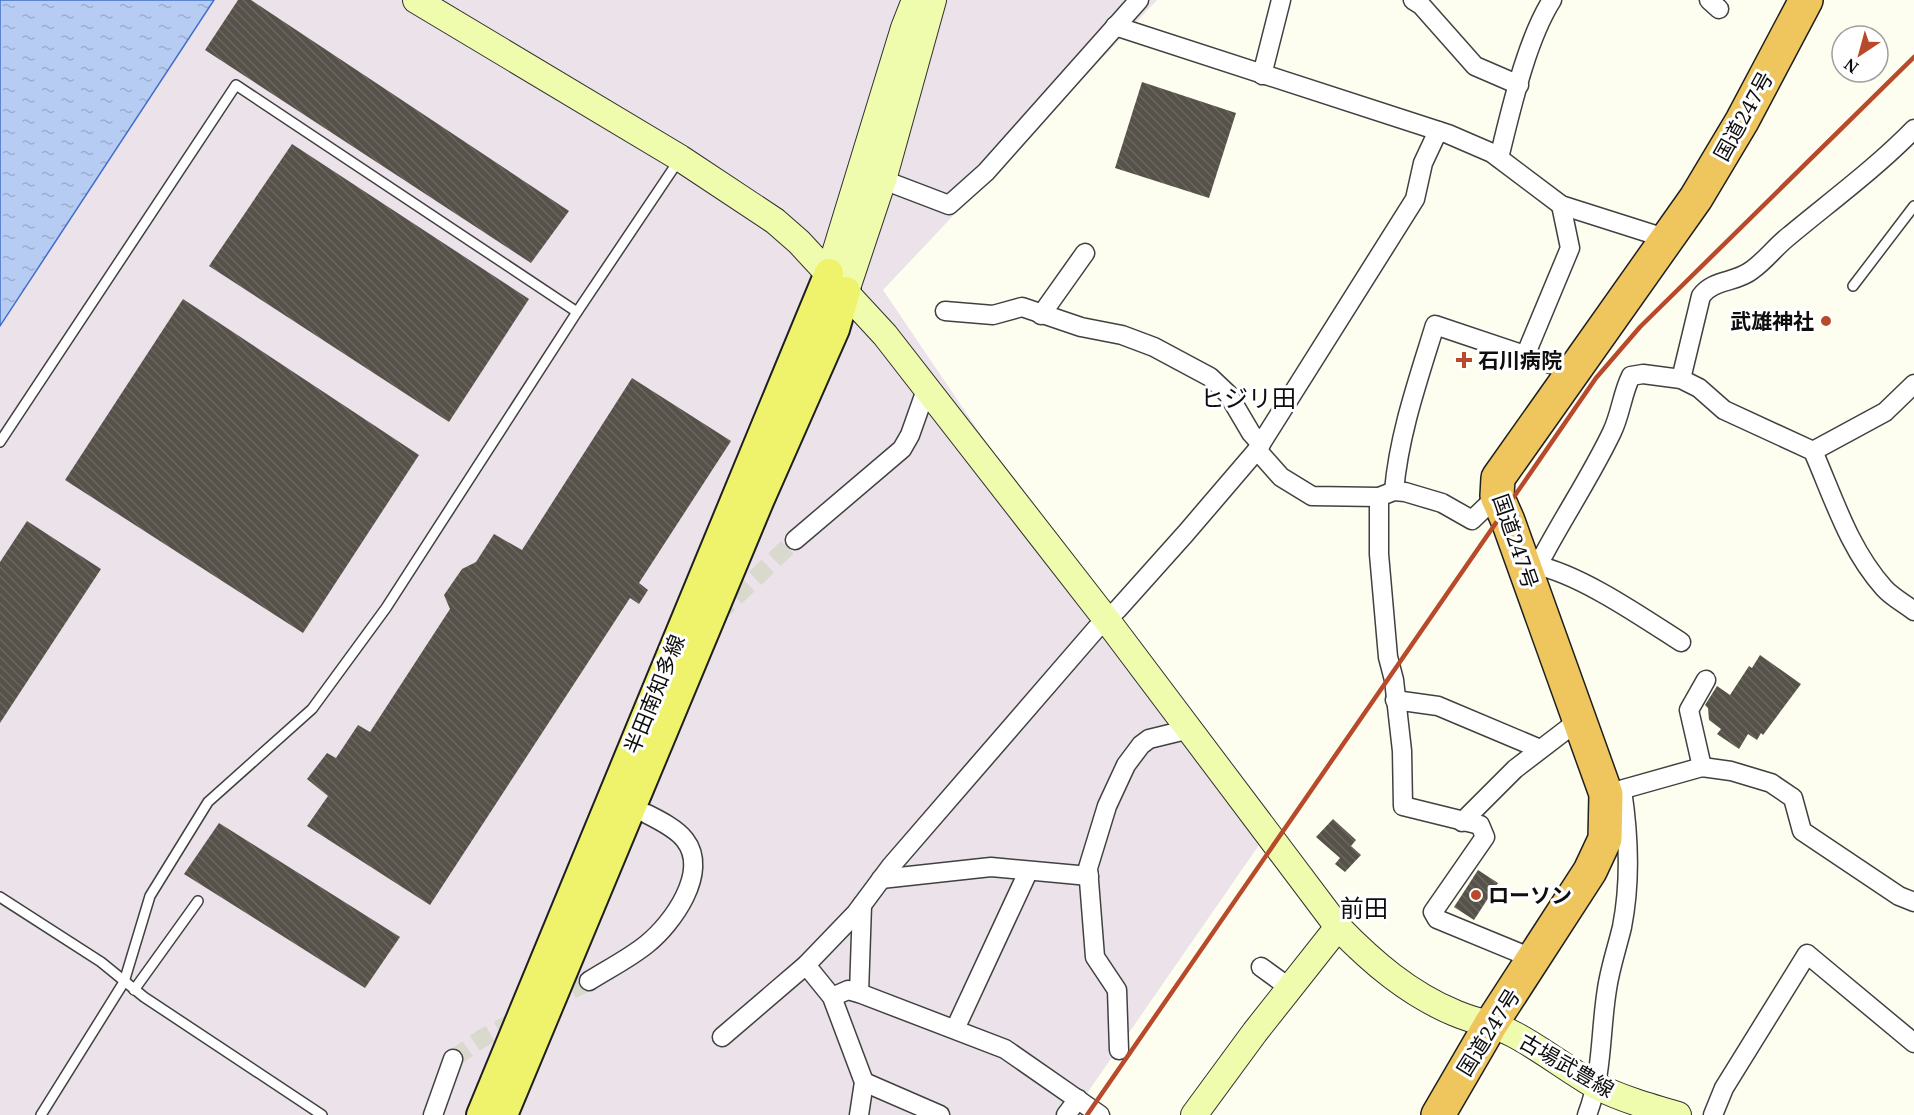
<svg xmlns="http://www.w3.org/2000/svg" width="1914" height="1115" font-family="'Noto Serif','Noto Sans JP',serif">
<defs>
<pattern id="water-ripples" width="26" height="14" patternUnits="userSpaceOnUse" patternTransform="scale(1.5)"><rect width="26" height="14" fill="#b6ccf3"/><path d="M2 4q2-2 4 0t4 0M15 11q2-2 4 0t4 0" fill="none" stroke="#9baecf"/></pattern>
<pattern id="building-back-hatch" width="6" height="6" patternUnits="userSpaceOnUse" patternTransform="scale(1.5)"><rect width="6" height="6" fill="#56524a"/><path d="M-1 5l2 2M0 0l6 6M5-1l2 2" fill="none" stroke="#696660"/></pattern>
</defs>
<rect width="100%" height="100%" fill="#fdfeef"/>
<path fill="#ece2ea" d="M208,0H1157L883,290L1259,845L1072,1115H0V315Z"/>
<path fill="url(#water-ripples)" stroke="#406dc7" stroke-width="1.5" d="M0,0H214L0,326Z"/>
<g fill="url(#building-back-hatch)">
<path d="M238,0H251L569,211L531,263L205,50Z"/>
<path d="M1142,82L1236,113L1209,198L1115,168Z"/>
<path d="M292,144L529,299L449,422L209,266Z"/>
<path d="M183,299L419,455L303,633L65,480Z"/>
<path d="M632,378L731,441L639,583L648,590L639,604L630,598L430,905L307,826L328,796L307,779L327,753L336,758L358,725L370,732L450,609L444,595L462,569L476,562L494,534L522,550Z"/>
<path d="M27,521L101,569L0,723V562Z"/>
<path d="M1760,655L1801,684L1763,735L1761,733L1757,740L1748,734L1739,749L1717,734L1721,729L1709,720L1708,708L1705,705L1717,686L1730,695L1749,666L1752,668Z"/>
<path d="M1333,819L1356,840L1351,846L1361,855L1345,872L1335,864L1340,858L1316,837Z"/>
<path d="M219,823L400,937L365,988L184,874Z"/>
<path d="M1478,870L1498,883L1474,920L1454,907Z"/>
</g>
<g fill="none" stroke-linecap="round" stroke-linejoin="round">
<g stroke="#d9dacd" stroke-width="18" stroke-dasharray="18 9" stroke-linecap="butt">
<path d="M716,616L795,540"/>
<path d="M548,1003L589,981"/>
<path d="M453,1059L481,1039L523,1016"/>
</g>
<defs>
<g id="lane">
<path d="M1853,286L1914,206"/>
<path d="M0,442L236,85L577,312"/>
<path d="M0,897L101,962L144,997L322,1115"/>
<path d="M134,990L198,901"/>
<path d="M41,1115L124,982L150,896L208,802L312,709L386,608L577,312L679,160"/>
</g>
<g id="street">
<path d="M1413,0L1421,5L1475,66L1519,85"/>
<path d="M1709,0L1719,9"/>
<path d="M1115,26L1448,134L1492,153L1561,205L1668,239"/>
<path d="M1262,75L1281,0"/>
<path d="M1499,158C1511,110 1526,41 1552,0"/>
<path d="M873,176L949,205L986,172L1139,0"/>
<path d="M945,311L993,315L1022,307L1081,327L1122,335L1154,347L1210,377L1228,394L1251,433L1261,444"/>
<path d="M1041,315L1085,253"/>
<path d="M1525,356L1570,248L1561,205"/>
<path d="M1681,379L1701,296C1713,279 1736,283 1752,270C1766,260 1776,246 1789,236C1831,201 1876,168 1914,129"/>
<path d="M1257,450L1281,477L1312,496L1379,497L1394,491L1405,492L1442,503L1472,520L1497,496"/>
<path d="M1813,451L1885,412L1914,384"/>
<path d="M1394,491C1399,434 1418,380 1435,325L1575,372"/>
<path d="M1379,497V554L1388,657L1394,680L1402,751L1403,806L1480,825L1485,837L1433,912L1437,919L1534,959"/>
<path d="M795,540L902,449L910,435L927,387"/>
<path d="M1535,565C1580,574 1642,617 1681,642"/>
<path d="M1525,569L1535,565L1544,554C1566,513 1592,474 1612,432C1621,413 1622,394 1631,376L1643,374L1681,379L1699,388L1724,410L1813,451C1834,499 1849,549 1884,588C1892,597 1905,604 1914,611"/>
<path d="M1395,700L1438,706L1540,749"/>
<path d="M1702,767L1689,710L1706,680"/>
<path d="M1606,794L1702,767L1731,771L1771,783L1793,798L1802,831L1899,896L1914,902"/>
<path d="M1462,822L1515,769L1579,720"/>
<path d="M881,879L991,867L1089,876"/>
<path d="M806,965L832,997L864,1082L859,1115"/>
<path d="M1261,967L1290,988"/>
<path d="M589,981C608,969 630,958 647,944C672,924 710,872 685,840C677,829 659,820 647,814"/>
<path d="M859,993L862,905"/>
<path d="M832,997L848,990L859,993L1005,1049L1100,1115"/>
<path d="M955,1029L1028,872"/>
<path d="M722,1037L806,965L856,913L891,866L1096,629L1118,609L1186,533L1257,450L1415,199L1423,163L1438,131"/>
<path d="M1119,1050L1117,990L1095,957L1088,868L1107,806L1126,765L1141,745L1149,739L1190,729"/>
<path d="M864,1082L940,1115"/>
<path d="M433,1115L453,1059"/>
<path d="M1066,1115L1078,1099"/>
<path d="M1587,1115C1603,1074 1600,1032 1607,989C1610,968 1617,948 1622,927C1631,881 1629,836 1622,790"/>
<path d="M1713,1115L1724,1088L1807,954L1914,1043"/>
</g>
<g id="secondary">
<path d="M416,0L680,158L775,221L799,242L885,335L1106,619L1338,927C1372,962 1409,994 1455,1013C1475,1022 1496,1024 1515,1035C1543,1050 1568,1070 1596,1086C1622,1099 1650,1107 1678,1115"/>
<path d="M829,273L904,28L915,0"/>
<path d="M846,291L883,180L933,0"/>
<path d="M1194,1115L1255,1032L1338,927"/>
</g>
<g id="primary">
<path d="M481,1115L829,273"/>
<path d="M503,1115L760,499L835,329L846,291"/>
</g>
<path id="highway" d="M1438,1115L1491,1024L1590,871L1605,839L1606,794L1508,521L1497,496L1498,478L1696,198L1742,121L1806,0"/>
</defs>
<use href="#lane" stroke="#414141" stroke-width="12"/>
<use href="#street" stroke="#414141" stroke-width="21"/>
<use href="#secondary" stroke="#303030" stroke-width="28"/>
<use href="#primary" stroke="#1f1f1f" stroke-width="32"/>
<use href="#highway" stroke="#1f1f1f" stroke-width="36"/>
<use href="#lane" stroke="#fff" stroke-width="9"/>
<use href="#street" stroke="#fff" stroke-width="18"/>
<use href="#secondary" stroke="#effbad" stroke-width="26"/>
<use href="#primary" stroke="#eff36b" stroke-width="28"/>
<use href="#highway" stroke="#eec65d" stroke-width="33"/>
<path stroke="#b84a2b" stroke-width="4.5" d="M1087,1115L1596,378L1640,327L1914,57"/>
</g>
<g fill="#b84a2b" stroke="#fff" stroke-width="2">
<circle cx="1826" cy="321" r="6"/>
<path d="M1461 351h6v6h6v6h-6v6h-6v-6h-6v-6h6z"/>
<circle cx="1476" cy="895" r="6"/>
</g>
<g text-anchor="middle" dominant-baseline="central" stroke-width="6" stroke-linejoin="round" paint-order="stroke">
<g font-size="21" fill="#0e0e0e" stroke="#fff">
<text transform="translate(1743 116) rotate(-61)">国道247号</text>
<text transform="translate(1516 541) rotate(71)">国道247号</text>
<text transform="translate(654 694) rotate(-68)">半田南知多線</text>
<text transform="translate(1488 1032) rotate(-58)">国道247号</text>
<text transform="translate(1567 1065) rotate(30)">古場武豊線</text>
</g>
<g font-size="21" font-weight="bold" fill="#0e0e0e" stroke="#fff" text-anchor="start">
<text x="1814" y="321" text-anchor="end">武雄神社</text>
<text x="1478" y="360">石川病院</text>
<text x="1488" y="895">ローソン</text>
</g>
<g font-size="24" fill="#0e0e0e" stroke="#fff">
<text x="1248" y="397">ヒジリ田</text>
<text x="1364" y="907">前田</text>
</g>
</g>
<g transform="translate(1860 54) rotate(216)"><circle r="28" fill="#ffffff" stroke="#9f9f9f" stroke-width="1.5"/>
<path d="M0-4.5L10 22L0 15L-10 22Z" fill="#b84a2b"/>
<text y="-9" font-size="16" font-weight="bold" text-anchor="middle" fill="#0e0e0e">N</text>
</g>
</svg>
